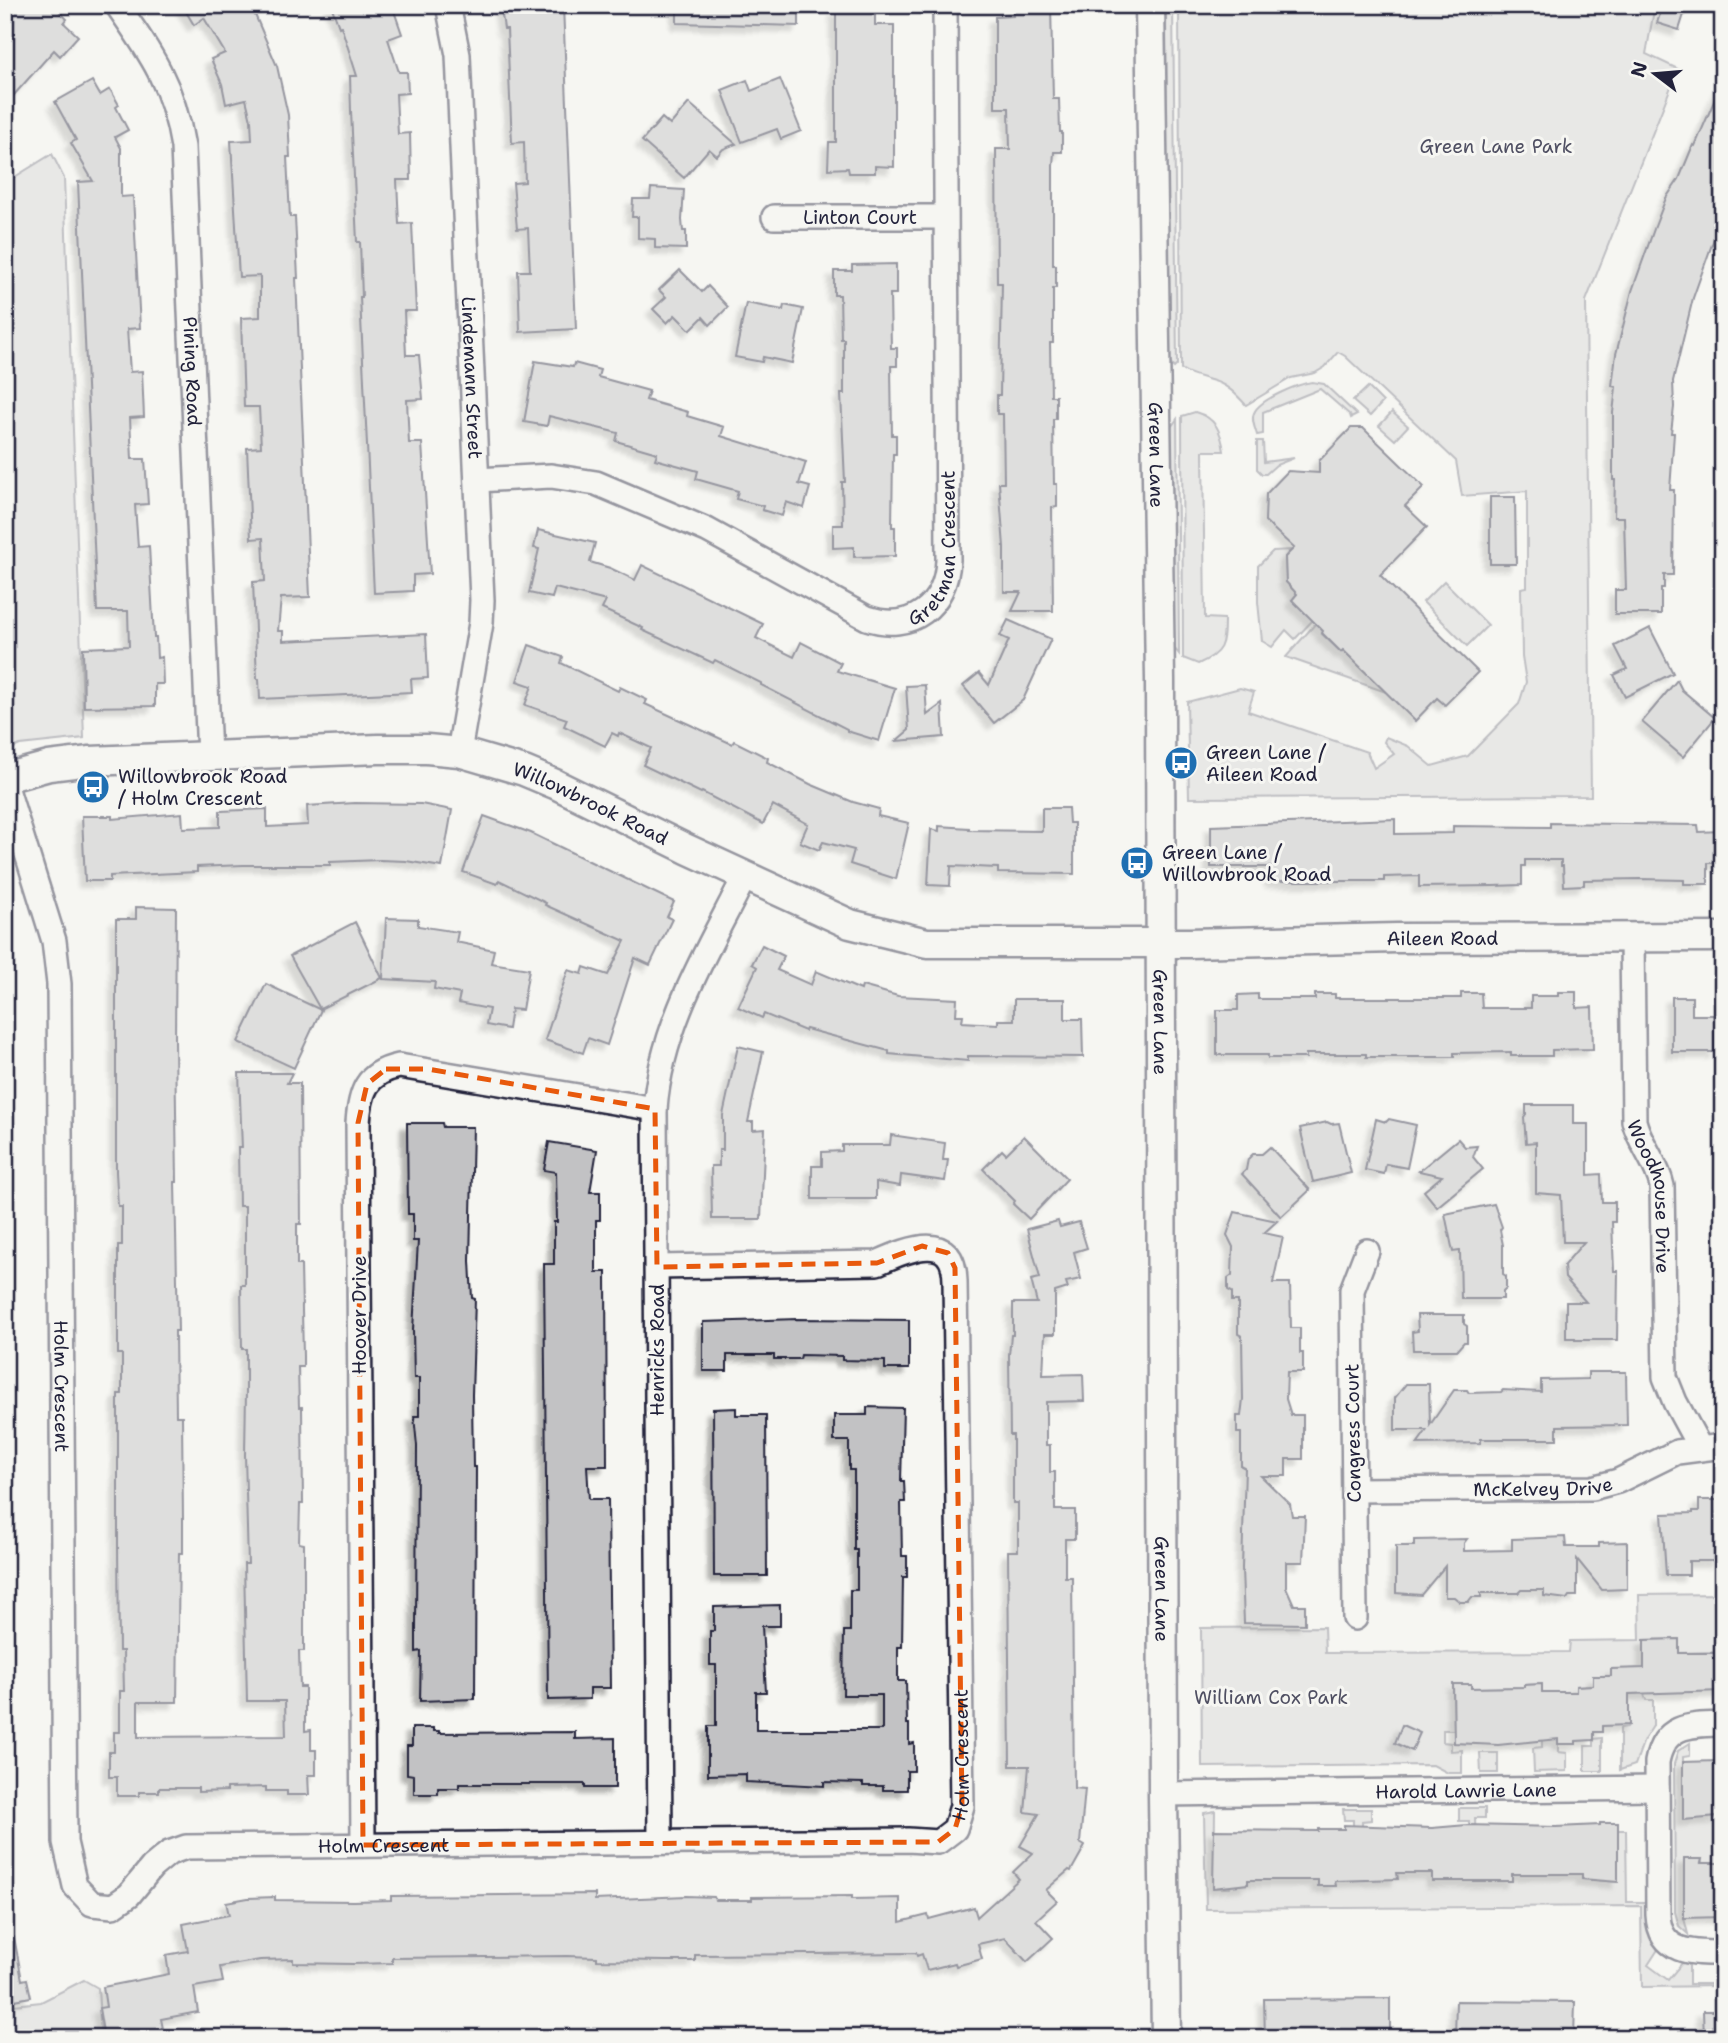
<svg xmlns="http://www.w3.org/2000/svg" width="1728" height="2043" font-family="'Shantell Sans',sans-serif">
<defs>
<filter id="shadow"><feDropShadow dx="-6" dy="6" stdDeviation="2" flood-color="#0004"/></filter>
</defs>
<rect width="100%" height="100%" fill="#f6f6f2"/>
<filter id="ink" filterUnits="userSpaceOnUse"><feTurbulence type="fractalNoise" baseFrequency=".0143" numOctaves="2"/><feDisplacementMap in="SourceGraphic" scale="14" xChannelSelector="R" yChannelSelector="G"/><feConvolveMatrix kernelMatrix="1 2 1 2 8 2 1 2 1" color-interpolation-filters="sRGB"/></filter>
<g filter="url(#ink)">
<g fill="#d7d7d7" stroke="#7c7c89" stroke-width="2">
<path d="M1166,5H1173L1177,365L1174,368L1168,361Z"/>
<path d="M1179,5H1655L1646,54L1678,69L1586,301L1591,796L1189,798L1187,702L1240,688L1254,692L1248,711L1367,752L1374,768L1394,754L1384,742L1386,737L1408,746L1432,766L1468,756L1519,704L1526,682L1522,656L1521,588L1527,587V491L1462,496L1456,461L1345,356L1338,352L1325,367L1315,373L1291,378L1246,405C1236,394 1227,385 1214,381C1202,377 1192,376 1181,369Z"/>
<path d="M52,154L64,178L84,738L20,745L5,752V183Z"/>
<path d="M1312,382L1324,384L1357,415L1351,418L1350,415L1320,389L1263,412V434L1257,435C1255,428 1251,420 1254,413C1260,399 1298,384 1312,382Z"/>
<path d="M1368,387L1383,402L1370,416L1353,401Z"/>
<path d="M1195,412C1216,418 1221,431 1224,451H1203L1205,618L1224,619C1224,645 1223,653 1198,664L1183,658L1182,416Z"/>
<path d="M1392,412L1408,426L1395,440L1379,426Z"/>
<path d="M1177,419L1179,654L1171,644L1169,430Z"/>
<path d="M1257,441H1263L1264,462L1294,458L1276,465L1266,474H1262L1257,469Z"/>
<path d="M1290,550L1285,557L1286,582L1297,594L1292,600L1313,620L1295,639L1286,630L1272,647L1262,641L1258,602V566L1273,551Z"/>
<path d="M1444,581L1488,625L1467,646L1423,602Z"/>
<path d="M1316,623L1324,631L1322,634L1341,652L1343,650L1386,692L1286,657Z"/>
<path d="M1723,1594V1634L1714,1635V1652L1679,1653V1639L1644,1640V1694L1646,1700H1653V1726L1644,1740L1635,1765L1620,1770V1728L1627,1727L1629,1724L1628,1669H1611V1676H1594L1593,1685L1576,1686V1692H1558V1752L1567,1753V1771L1534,1772L1533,1748L1542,1747L1541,1684L1524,1685V1687L1471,1688L1470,1684H1453L1454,1730H1443V1742L1451,1743V1751L1462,1750V1773H1448L1433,1765L1202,1767L1201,1628L1324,1627L1325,1653L1569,1652L1570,1641L1640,1640L1639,1595Z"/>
<path d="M1602,1738V1771H1585V1746H1594V1739Z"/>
<path d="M1690,1743V1756L1683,1757V1820L1718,1816L1717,1810H1723V1863H1701L1702,1860L1684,1918L1688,1934L1679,1926L1675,1912L1674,1764L1678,1751Z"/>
<path d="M1480,1753H1498V1773H1481Z"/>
<path d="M1459,1808H1485V1818H1475L1477,1881H1512V1874H1582L1583,1879L1617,1882L1618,1830H1626L1627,1902H1646L1649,1929L1659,1948L1648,1965L1668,1980L1682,1963L1689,1964V1984H1723V1986L1642,1987L1641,1906L1206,1909L1204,1813L1215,1811L1214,1888H1230L1231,1884L1248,1880H1318L1319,1886H1335V1881H1353V1820H1344L1343,1809H1371V1820L1362,1821L1363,1879H1397V1873H1432L1433,1881H1468L1469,1821H1459Z"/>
<path d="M84,1980L98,1988L101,2038H5V2006L41,2002Z"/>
</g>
<g fill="#c2c2c4" stroke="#22223b" stroke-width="2" filter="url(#shadow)">
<path d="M18,5H53L67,19L64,23L78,36L60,56L54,50L5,105V19Z"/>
<path d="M182,5H249L256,17L277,66L288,115L290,157H287L290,217H295L298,278H296L310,597L281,598L278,631H283V641L426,634L428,678L411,679L412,692L260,699L259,679H257L253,582L265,581L263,538L251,539L247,448L261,447L259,407H244L241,318L260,317V276L239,277L231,141L252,140L251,120L246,99L226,104L222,84L211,59L225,53L204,18L194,25Z"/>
<path d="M331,5H392L402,34L388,39L399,72H407L408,93L396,94L398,134L410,133L411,180H397L399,224L412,223L416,311H404L406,355H419L423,399L407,400L409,443H422L430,574L413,575V591L374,593L360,297H362L360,242H357L351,111L350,76H357L341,26L339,27Z"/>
<path d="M513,5H563L576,329L520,332L518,271H530L528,228L517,229L513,183L525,182L524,142L512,143L507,29H504L501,8Z"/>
<path d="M677,5H799V26L677,23Z"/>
<path d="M1012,5H1051L1053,99H1059L1060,132H1062V152H1054L1053,166V265H1056V288H1053V343H1050L1051,396H1056V419H1053L1054,484H1057V507L1052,508L1053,611H1012L1021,592H1004V547L999,483H1004L1003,414H997V395H1000L1002,283H997L996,149H1010L1009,108H995V17L1013,16Z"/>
<path d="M1663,5H1687L1679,30L1657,23Z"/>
<path d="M875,10V25H894V167L875,166V173H849L848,168L828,169L829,142H836V11Z"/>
<path d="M780,79L801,131L781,139L777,129L742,142L722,90L747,80L751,91Z"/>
<path d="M1723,80V213L1693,298L1673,381L1674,407L1671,433H1674L1670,490H1674L1673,575H1664V588H1661V614H1615V590H1626L1624,517H1614L1615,480H1613V413L1616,387L1612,386L1616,354L1632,291L1654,229L1666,198L1679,179L1693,145L1695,146Z"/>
<path d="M92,81L100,95L110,89L119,105L116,107L128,130L115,137L121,148V197L133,196L140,328L127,329L130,372L142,371L144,417L130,418L132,459H145L148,504L135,505L138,547L149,546L154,637H156L157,658L162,657L163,684H155V706L84,707L83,648L129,646L128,611H97L78,182L93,181L71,143L76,140L55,102Z"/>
<path d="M689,103L736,144L723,149L717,156L709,149L684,178L642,141L662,118L670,125Z"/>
<path d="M651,188L684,190L682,220L683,231H686V249L655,248V239L638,238V217H632L633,199H650Z"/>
<path d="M896,264V294H890L891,348H897V366H891L892,435H896V454H893L892,527H895V556L854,557V547L833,548V525H843L842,482H845L841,394H844V339H841L840,295H834V271H852V265Z"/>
<path d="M680,270L702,292L708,286L728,307L710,325L703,317L690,330L675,315L667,323L653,309L666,297L659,290Z"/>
<path d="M746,303L783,310L784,305L803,309L792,363L763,357L762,362L735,357Z"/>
<path d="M535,361L573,367L574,363L600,370L598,377L649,391L646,400L688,412L687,416L724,427L721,436L806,462L799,484L810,487L804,508L786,502L782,516L762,510L763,506L736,499L738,491L696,479L698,471L655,459L657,453L616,441L618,433L549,416L547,426L524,422Z"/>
<path d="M1351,428H1363L1424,487L1405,506L1427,527L1380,575L1478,672L1445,705L1437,698L1415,721L1343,650L1341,652L1322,633L1323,631L1292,600L1297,594L1286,582L1285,557L1294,548L1265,521L1266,494L1288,471L1319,473V461Z"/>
<path d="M1490,497H1515L1516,564H1490Z"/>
<path d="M538,530L595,543L590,562L610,568L635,580L642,565L763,624L756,638L794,657L801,642L841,663L837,671L895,688L879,741L847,731V729L761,685V683L715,660L713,663L642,630L643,628L602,609L606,601L555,588L552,598L529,593L539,549L534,548Z"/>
<path d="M1008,620L1051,639L1023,700L994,723L963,686L979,673L989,685L1009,640L1000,636Z"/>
<path d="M1650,628L1673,673L1625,697L1614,675L1627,669L1615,646Z"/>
<path d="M529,645L563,657L561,663L618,691L620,687L647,700L645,704L693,726L732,744L734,741L768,758L767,762L810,784L853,802L879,809L878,816L909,823L896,879L850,864L854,850L823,842L819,850L800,842L808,824L773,805L763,824L702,792L701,793L643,765L651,748L619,733L618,736L612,733L605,746L564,726L567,719L525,705L532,686L517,681Z"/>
<path d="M1677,680L1682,690L1715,718L1683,757L1642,722Z"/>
<path d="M925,685L927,715L942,704L944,737L896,741L909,730L906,686Z"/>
<path d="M355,803L421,804L452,810L442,867L406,861L380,860L330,862V865H243L197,867V872L110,876V881H85L82,816H112V819L182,813L183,828L220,827V811L267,809V827L308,825L307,806Z"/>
<path d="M1042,808H1068L1069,823H1074V874L998,873V868L951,866L950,886L928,885L931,829L939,831V826L969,828V830L1042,831Z"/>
<path d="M484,816L531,833L674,902L667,917L672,919L650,965L635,958L607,1045L588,1038L583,1053L545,1040L568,970L582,974L584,967L608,975L625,941L545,905L546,903L499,880L497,884L463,872Z"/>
<path d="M1395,819V834L1453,833V826L1550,827V823L1698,825L1699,832L1720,831L1721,863H1708V884H1684V880L1640,879L1584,880V885L1564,886L1563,866H1561V860H1525V866H1522V885L1493,886L1419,887V876L1384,877V881H1271V867H1211V826Z"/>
<path d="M136,907L176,908L175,1041L177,1182H175L178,1331H175L176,1416H182L183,1519V1553H179L177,1702H138V1737L286,1736L285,1701H247L244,1564H248L245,1455L246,1391V1349H242L241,1285H245V1206H239L238,1148H242L239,1073H292L287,1083H300L301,1224H297V1265H301L303,1356V1367H298L299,1407H302L303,1504H300L299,1543L304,1544V1651H299L300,1687H305V1731L311,1730V1750H316V1775H308L309,1795H287V1791H266V1787L227,1788V1791L198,1792V1788H159V1792H139V1796H117V1777H109V1752H114V1732H120V1691H124L123,1651H119L118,1544V1394H122V1354H118V1245H122V1206H118L116,1172V919H136Z"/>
<path d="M386,918L418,919V926L458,932L456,942L494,950L491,963L529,969L522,1010L511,1009L508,1029L486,1025L489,1009L458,1003L460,994L434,989L435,982L383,979Z"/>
<path d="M355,922L382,978L320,1009L290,956Z"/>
<path d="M762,945L784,956L777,970L811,985L816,971L861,990L862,986L898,996L957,999L956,1015H963L962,1022L998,1024V1020H1014V999H1065V1019H1082L1083,1057L968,1056V1061L889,1054V1051L806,1029L805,1031L764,1014L762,1018L738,1007L757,967L752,964Z"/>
<path d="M266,984L321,1010L294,1068L238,1042Z"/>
<path d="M1558,992H1576V1008L1592,1007L1593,1049L1552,1050V1056H1511V1052L1454,1053V1057H1366V1054H1306V1058H1268V1055H1217V1010H1238V995L1258,994V999H1315V994H1335V998H1461V993H1481L1482,1008H1531V996H1558Z"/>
<path d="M1672,997H1692V1015H1713L1715,1018V1052H1672Z"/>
<path d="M738,1046L763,1052L748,1122H753V1130L765,1129L761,1219H712L711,1166H719V1150H723V1115Z"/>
<path d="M1526,1105H1573V1124H1588V1175L1601,1174L1602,1202H1615V1222H1612L1614,1271H1618L1617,1340H1575V1338H1566V1302H1586L1565,1278L1564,1265L1584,1242H1563L1561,1195L1536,1193V1142L1526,1143L1524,1118L1526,1115Z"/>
<path d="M1376,1119L1386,1122L1389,1119L1416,1125L1407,1168L1386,1164L1384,1174L1365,1170Z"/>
<path d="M1327,1122L1331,1124L1339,1123L1351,1173L1313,1182L1300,1128Z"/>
<path d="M407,1123H442L443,1127H473L470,1261L472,1298L475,1299L472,1395L473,1467H476L475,1699L420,1701L421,1651L416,1652V1631L417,1446L414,1416H419V1378H414L413,1330L418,1241H413V1214H408Z"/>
<path d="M891,1135L945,1143L943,1160H948L945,1181L901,1175L900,1186L876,1182V1199H812V1166H822V1152L842,1151V1145H890Z"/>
<path d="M1024,1136L1067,1179L1029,1219L1013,1204L1015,1201L983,1169L1002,1150L1006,1154Z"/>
<path d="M1458,1139L1465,1147L1477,1146L1473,1157L1483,1169L1437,1207L1424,1191L1442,1176L1419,1171Z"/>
<path d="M549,1142L597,1150L590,1192H600V1220H596V1272H606L607,1466H587L589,1499H608L610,1688H590V1699L548,1700L544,1264H554V1222H557L556,1172L544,1170Z"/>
<path d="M1270,1147L1310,1190L1281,1217L1242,1174L1246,1170L1248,1159L1253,1154H1262Z"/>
<path d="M1494,1204L1502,1227L1500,1230L1503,1245V1274L1506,1276V1288L1503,1291V1299H1461L1460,1251L1453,1252L1445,1214Z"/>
<path d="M1235,1212L1277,1221L1264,1233L1283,1237L1273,1283H1290L1291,1328H1300V1353H1303V1372H1287L1286,1399L1291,1415H1303V1459H1286V1476H1261L1290,1504L1292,1516H1305L1303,1562H1286V1587L1294,1605H1305V1624L1244,1623L1242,1568L1245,1468L1241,1466V1433H1237V1416H1241L1243,1399L1242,1336L1238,1334V1301H1232V1292L1228,1290V1278L1232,1275L1233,1247L1227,1235Z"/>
<path d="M1058,1221L1060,1227L1079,1222L1087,1248L1074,1252L1081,1279L1066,1282L1068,1288L1055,1292V1334H1045L1043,1375L1083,1374L1084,1401L1046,1402V1445H1050V1472H1055V1510H1075V1539H1065V1577H1072L1074,1788L1085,1789L1080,1843L1085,1846L1071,1871L1069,1870L1046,1890L1057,1901L1036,1920L1053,1938L1027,1962L1005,1938L978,1944L982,1959L956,1966L955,1963L927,1970L922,1954L917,1956L916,1953L695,1955V1961H665L597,1960V1957L567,1956L392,1958V1963L353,1964L293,1963V1959L260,1960L220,1967L223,1982L194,1987L198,2012L161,2019L165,2038H104L99,2008L106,2007L103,1987L169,1974L166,1955L188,1951L183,1924L229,1915L226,1902L248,1898L275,1897V1900L353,1901L391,1900V1896L595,1894V1900L686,1896L714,1897L715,1900H752V1897L852,1896V1899L900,1898V1922L928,1915L929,1919L974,1907L977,1917L1019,1879L1013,1872L1033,1853L1020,1846L1039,1814L1025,1812L1029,1766H1010L1008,1551H1018V1503H1013V1435H1010L1009,1355L1011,1335H1013V1303H1037L1031,1280L1040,1278L1027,1229Z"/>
<path d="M1417,1315H1464V1324L1467,1326V1342H1464L1457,1350H1413L1412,1332L1418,1331Z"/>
<path d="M797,1319L909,1320V1369H885V1361L842,1360V1356L801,1355L800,1359H774V1355H727V1371H703V1322Z"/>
<path d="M1588,1372H1626L1627,1425L1557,1426V1439H1481V1443L1417,1444L1427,1430H1395V1398L1406,1384H1429L1430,1425L1454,1390H1467L1469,1393L1501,1392L1503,1390L1541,1392V1380L1588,1379Z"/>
<path d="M867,1407L903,1408L901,1481H904L905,1502H901L902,1556H907V1577H903L902,1647H898V1681H906L907,1724H909V1744L914,1743V1771H907V1790H883V1786H863V1783L824,1782V1786L746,1782V1774L708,1775V1726H716V1665H710V1631H714V1607L780,1605V1626H762L766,1692H756V1730H882V1695H843L844,1631H850V1590H857V1550H854V1470H849V1441H834V1415H867Z"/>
<path d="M736,1408V1415H766L767,1576H714L713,1409Z"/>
<path d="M1699,1500H1718L1717,1561H1689V1575H1666L1662,1514L1693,1513V1511H1699Z"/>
<path d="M1565,1537L1566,1547H1599V1543L1627,1542V1589L1602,1590L1577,1559V1596H1569L1567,1599L1544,1596V1590H1521L1518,1593H1481V1597H1472L1468,1602H1460L1454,1597H1445V1566L1421,1595L1396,1593V1546H1414V1540L1467,1539L1464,1543V1551L1512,1550V1539Z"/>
<path d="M1679,1639V1653H1723V1691L1629,1694V1725L1602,1726V1732H1594V1740L1576,1741V1744H1558V1739L1498,1745L1454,1743L1453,1684H1471V1688L1524,1687V1685L1542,1684V1692H1576V1686L1593,1685V1676H1611V1669L1644,1668V1640Z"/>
<path d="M1402,1725L1420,1733L1412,1751L1395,1743Z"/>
<path d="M412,1728H433V1731H439V1733L575,1732V1739L615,1738V1788H585V1784H459V1788H438V1794H414V1775L407,1774V1746H412Z"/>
<path d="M1717,1761V1767H1723V1810H1717L1718,1817L1683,1820V1762Z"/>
<path d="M1600,1823H1618V1882L1582,1879V1874H1512V1881H1432V1873H1397L1398,1879L1335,1881L1336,1886H1318V1880H1248V1884L1213,1888L1214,1830L1318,1831V1829H1344V1825L1432,1828L1467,1825L1556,1827L1600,1825Z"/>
<path d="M1684,1859H1702L1701,1863H1723V1917L1684,1918Z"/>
<path d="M14,1937L22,1980L27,1979L31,1997L9,2001L5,2000V1938Z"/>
<path d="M1390,1998V2038H1265L1264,1999Z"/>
<path d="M1456,2001L1575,2002L1574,2038H1455Z"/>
<path d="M1703,2011H1723V2038H1704Z"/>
</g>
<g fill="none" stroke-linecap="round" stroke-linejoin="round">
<defs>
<g id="minor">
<path id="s1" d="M117,5C152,55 173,85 183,147L209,756"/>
<path id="s2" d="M448,5L458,55L482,600L481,623L459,752"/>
<path id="s3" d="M774,217H945"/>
<path id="s4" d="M477,480L551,476L596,483L707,530L867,618C911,633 946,606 948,560L945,5"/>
<path id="s5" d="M5,783L54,941L59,984L65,1842L75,1886L92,1904L113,1906L129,1895L152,1867L169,1853L186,1847L908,1840L938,1842L955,1829L962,1806L955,1281C954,1228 907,1250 877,1263L657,1267"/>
<path id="s6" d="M1632,938L1634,1121C1640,1145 1657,1162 1662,1186L1665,1377L1675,1402L1700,1448"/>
<path id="s7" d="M1354,1490L1592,1488L1618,1481L1677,1452L1723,1446"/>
<path d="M1355,1618L1352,1290L1367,1251"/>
<path d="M1723,1724C1690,1725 1664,1724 1657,1762L1658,1915C1660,1954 1693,1953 1723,1953"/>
<path id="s8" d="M1163,1794L1657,1788"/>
<path d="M660,1842L655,1109C661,1025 708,950 745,876"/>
<path d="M363,1845L358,1123C360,1092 366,1073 399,1066L655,1109"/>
</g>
<g id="tertiary">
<path id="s9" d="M1150,5L1160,679L1163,1794L1166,2038"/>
<path id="s10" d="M5,778L49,766L90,761L378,749H427L459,752L524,771L555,784L687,849L850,924L927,943H1189L1397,938L1723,937"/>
</g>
</defs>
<use href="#minor" stroke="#22223b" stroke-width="28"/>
<use href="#tertiary" stroke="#22223b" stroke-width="33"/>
<use href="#minor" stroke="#f6f6f2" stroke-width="23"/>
<use href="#tertiary" stroke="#f6f6f2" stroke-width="28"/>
</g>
</g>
<path d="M0 0H1728V2043H0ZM386,1069H428L655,1109L657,1267L877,1263L922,1246L948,1253L955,1268L962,1806L955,1829L938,1842L363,1845L358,1123L367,1084Z" fill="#f6f6f2" fill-opacity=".55" fill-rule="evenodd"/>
<path fill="none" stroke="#e8590c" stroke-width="5" stroke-dasharray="14 9" stroke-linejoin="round" d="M386,1069H428L655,1109L657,1267L877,1263L922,1246L948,1253L955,1268L962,1806L955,1829L938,1842L363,1845L358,1123L367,1084Z"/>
<defs>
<symbol id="bus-disc" viewBox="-11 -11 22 22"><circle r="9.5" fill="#1f6fb2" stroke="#f6f6f2"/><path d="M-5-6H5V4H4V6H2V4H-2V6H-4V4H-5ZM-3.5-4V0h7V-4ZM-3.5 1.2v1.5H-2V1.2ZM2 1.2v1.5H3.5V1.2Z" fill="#fff"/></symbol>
</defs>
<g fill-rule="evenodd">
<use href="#bus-disc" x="1162" y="744" width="38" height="38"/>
<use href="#bus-disc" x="74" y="768" width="38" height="38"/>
<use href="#bus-disc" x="1118" y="844" width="38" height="38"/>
</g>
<g text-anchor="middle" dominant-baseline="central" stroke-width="6" stroke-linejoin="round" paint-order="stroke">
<g font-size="19" fill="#4f4f62" stroke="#f6f6f2">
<text x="1496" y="146">Green Lane Park</text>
<text x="1271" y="1697">William Cox Park</text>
</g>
<g font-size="19" fill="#22223b" stroke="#f6f6f2">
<text stroke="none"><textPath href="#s3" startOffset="86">Linton Court</textPath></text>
<text stroke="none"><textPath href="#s1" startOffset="383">Pining Road</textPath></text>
<text stroke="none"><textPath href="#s2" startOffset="374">Lindemann Street</textPath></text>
<text stroke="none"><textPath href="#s9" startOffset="450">Green Lane</textPath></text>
<text stroke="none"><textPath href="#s4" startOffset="548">Gretman Crescent</textPath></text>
<text stroke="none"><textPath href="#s10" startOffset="598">Willowbrook Road</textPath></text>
<text stroke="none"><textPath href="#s10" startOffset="1479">Aileen Road</textPath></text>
<text stroke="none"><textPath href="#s9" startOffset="1017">Green Lane</textPath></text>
<text stroke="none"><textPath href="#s6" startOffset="262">Woodhouse Drive</textPath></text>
<text transform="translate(359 1315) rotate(-90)">Hoover Drive</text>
<text transform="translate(657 1350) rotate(-90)">Henricks Road</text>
<text stroke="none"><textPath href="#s5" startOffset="611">Holm Crescent</textPath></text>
<text transform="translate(1353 1433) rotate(-91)">Congress Court</text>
<text stroke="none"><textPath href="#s7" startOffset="189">McKelvey Drive</textPath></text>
<text stroke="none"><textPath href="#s9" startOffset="1584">Green Lane</textPath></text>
<text stroke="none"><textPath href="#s5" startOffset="2102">Holm Crescent</textPath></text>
<text stroke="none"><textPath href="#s8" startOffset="303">Harold Lawrie Lane</textPath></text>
<text stroke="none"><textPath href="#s5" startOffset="1451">Holm Crescent</textPath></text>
</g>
<g font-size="19" fill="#22223b" stroke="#f6f6f2" text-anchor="start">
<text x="1206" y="752">Green Lane /<tspan x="1206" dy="22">Aileen Road</tspan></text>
<text x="118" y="776">Willowbrook Road<tspan x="118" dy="22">/ Holm Crescent</tspan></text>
<text x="1162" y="852">Green Lane /<tspan x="1162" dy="22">Willowbrook Road</tspan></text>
</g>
</g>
<rect width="1728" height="2043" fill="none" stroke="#f6f6f2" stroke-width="28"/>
<rect x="14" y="14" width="1700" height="2015" fill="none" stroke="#22223b" stroke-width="2.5" filter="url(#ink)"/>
<g transform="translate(1655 74) rotate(286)" stroke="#f6f6f2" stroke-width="5" paint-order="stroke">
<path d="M0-5L12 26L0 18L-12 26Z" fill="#22223b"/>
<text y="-10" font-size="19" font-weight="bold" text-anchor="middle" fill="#22223b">N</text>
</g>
</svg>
